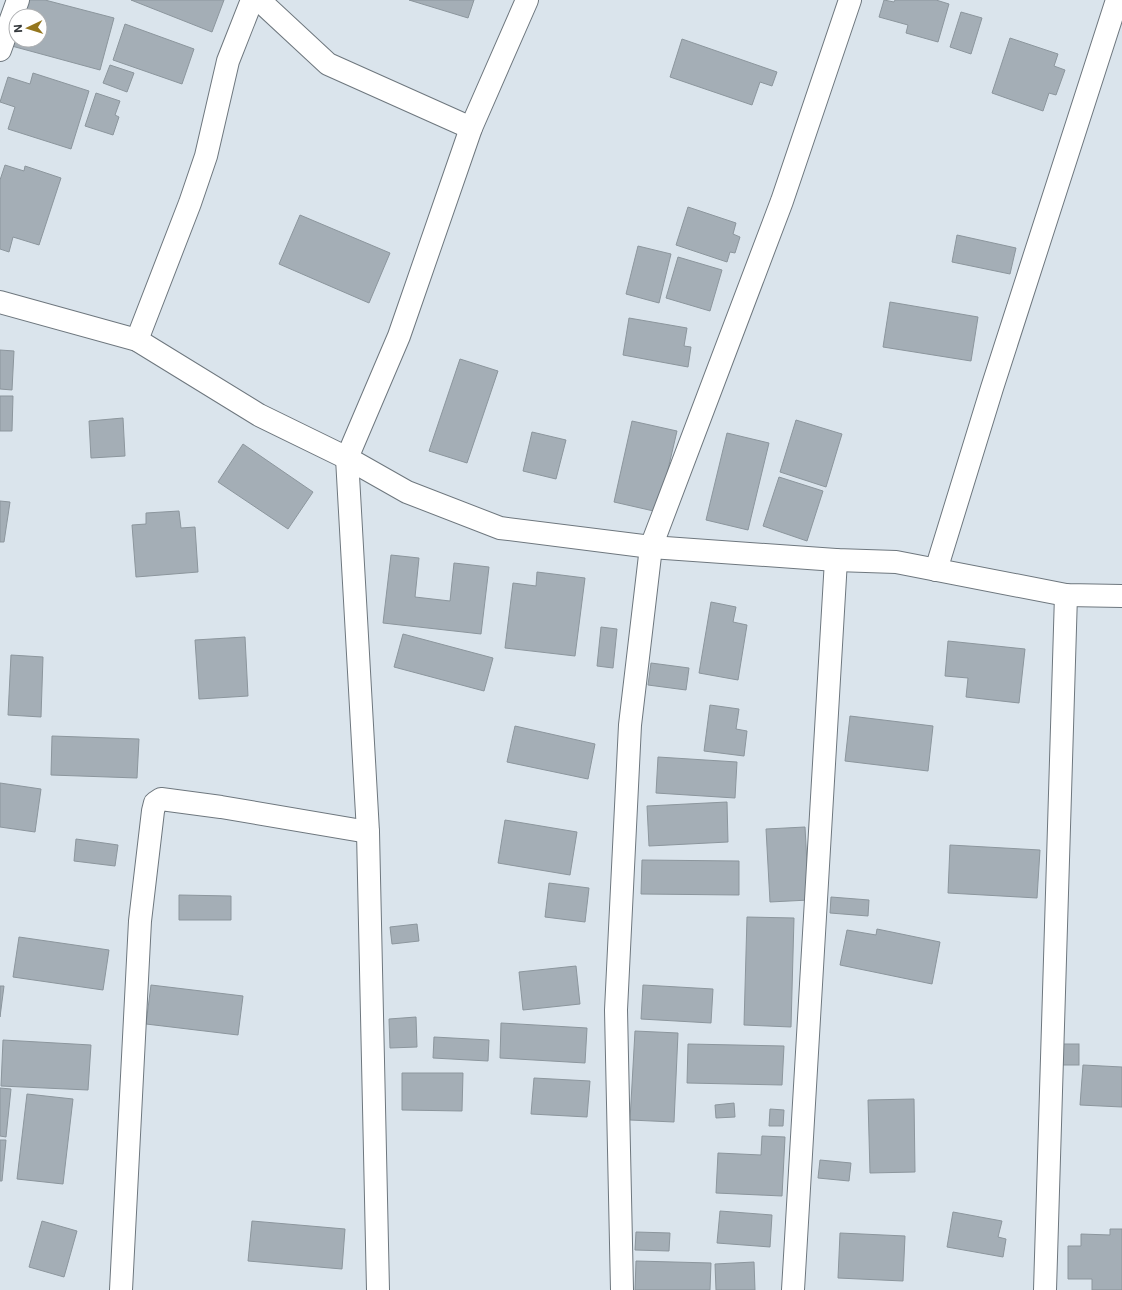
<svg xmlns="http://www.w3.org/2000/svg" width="1122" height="1290" font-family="Inter,sans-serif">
<rect width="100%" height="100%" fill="#dae4ec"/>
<g fill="#a4aeb6" stroke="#8c969d" fill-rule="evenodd">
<path d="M26,0H45L114,18L100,70L8,45L17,8L24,10ZM16,16H40V40H16Z"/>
<path d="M131,0H224L212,32Z"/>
<path d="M409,0H474L468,18Z"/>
<path d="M884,0L894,2L895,0H936L949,4L938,42L906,33L908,25L879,17Z"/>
<path d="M961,12L982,18L971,54L950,47Z"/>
<path d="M125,24L194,49L182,84L113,60Z"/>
<path d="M1010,38L1058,54L1054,66L1065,70L1056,95L1049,93L1043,111L992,93Z"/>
<path d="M682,39L777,72L772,86L760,82L752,105L670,77Z"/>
<path d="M110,65L134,73L127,92L103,83Z"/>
<path d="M33,73L89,91L71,149L8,129L15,107L0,102L8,77L30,84Z"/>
<path d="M96,93L120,101L115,115L119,117L113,135L85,126Z"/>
<path d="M5,165L24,171L25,166L61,178L39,245L13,237L9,252L0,249V180Z"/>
<path d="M688,207L736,223L733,234L740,237L735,253L730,252L727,262L676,245Z"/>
<path d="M300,215L390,253L369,303L279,264Z"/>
<path d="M957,235L1016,248L1010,274L952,262Z"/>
<path d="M638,246L671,254L659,303L626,294Z"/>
<path d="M678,257L722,270L710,311L666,298Z"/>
<path d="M890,302L978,317L971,361L883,347Z"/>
<path d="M629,318L687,328L684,346L691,347L688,367L623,355Z"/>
<path d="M0,350L14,351L12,390L0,389Z"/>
<path d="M460,359L498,371L467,463L429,451Z"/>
<path d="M0,396H13L12,431H0Z"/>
<path d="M123,418L125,456L91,458L89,421Z"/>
<path d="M796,420L842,434L826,487L780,472Z"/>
<path d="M632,421L677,431L658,512L614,502Z"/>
<path d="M532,432L566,440L556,479L523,471Z"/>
<path d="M727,433L769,443L748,530L706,520Z"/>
<path d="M243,444L313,492L288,529L218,482Z"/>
<path d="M779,477L823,491L807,541L763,526Z"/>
<path d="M0,501L10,502L4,542H0Z"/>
<path d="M179,511L181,528L195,527L198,572L136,577L132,525L146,524V513Z"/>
<path d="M391,555L419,558L415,597L450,601L454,563L489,567L481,634L383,623Z"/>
<path d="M537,572L585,578L575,656L505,648L513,583L536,586Z"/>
<path d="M711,602L736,607L733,622L747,625L738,680L699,673Z"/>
<path d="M601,627L617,629L613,668L597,666Z"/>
<path d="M403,634L493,658L484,691L394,667Z"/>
<path d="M245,637L248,696L199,699L195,640Z"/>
<path d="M948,641L1025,649L1019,703L966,697L968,678L945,676Z"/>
<path d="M11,655L43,657L41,717L8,715Z"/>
<path d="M651,663L689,668L686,690L648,685Z"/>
<path d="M710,705L739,709L736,729L747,731L744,756L704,751Z"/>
<path d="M850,716L933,726L928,771L845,761Z"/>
<path d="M515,726L595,744L588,779L507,762Z"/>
<path d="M52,736L139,739L137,778L51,775Z"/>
<path d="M658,757L737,762L735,798L656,793Z"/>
<path d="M0,783L41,789L35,832L0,827Z"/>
<path d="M727,802L728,842L649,846L647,806Z"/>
<path d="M505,820L577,832L570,875L498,863Z"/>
<path d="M805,827L809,900L770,902L766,829Z"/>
<path d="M76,839L118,845L115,866L74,861Z"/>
<path d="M950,845L1040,850L1037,898L948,893Z"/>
<path d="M642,860L739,861V895L641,894Z"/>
<path d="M549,883L589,888L585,922L545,917Z"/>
<path d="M179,895L231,896V920H179Z"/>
<path d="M831,897L869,900L868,916L830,913Z"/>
<path d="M747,917L794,918L791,1027L744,1025Z"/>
<path d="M417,924L419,941L392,944L390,927Z"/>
<path d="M877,929L940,942L932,984L840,965L847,930L876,935Z"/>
<path d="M19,937L109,950L103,990L13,977Z"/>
<path d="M576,966L580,1004L523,1010L519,972Z"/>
<path d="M151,985L243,996L238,1035L146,1024Z"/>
<path d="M643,985L713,989L711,1023L641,1019Z"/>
<path d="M0,986H4L0,1017Z"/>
<path d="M416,1017L417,1047L390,1048L389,1019Z"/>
<path d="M501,1023L587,1028L585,1063L500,1058Z"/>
<path d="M635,1031L678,1033L674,1122L630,1120Z"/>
<path d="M434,1037L489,1040L488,1061L433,1058Z"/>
<path d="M3,1040L91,1045L88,1090L1,1086Z"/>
<path d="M688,1044L784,1046L782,1085L687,1083Z"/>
<rect x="1061" y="1044" width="18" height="21"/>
<path d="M1083,1065L1122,1067V1107L1080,1105Z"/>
<path d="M402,1073H463L462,1111L402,1110Z"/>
<path d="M534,1078L590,1081L587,1117L531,1114Z"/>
<path d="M0,1088L11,1089L6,1137L0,1136Z"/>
<path d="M27,1094L73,1099L63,1184L17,1179Z"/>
<path d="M914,1099L915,1172L870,1173L868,1100Z"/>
<path d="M734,1103L735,1117L716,1118L715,1105Z"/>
<path d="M770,1109L784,1110L783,1126H769Z"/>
<path d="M762,1136L785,1137L782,1196L716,1193L718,1153L761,1155Z"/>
<path d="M0,1140H6L2,1181H0Z"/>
<path d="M820,1160L851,1163L849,1181L818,1178Z"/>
<path d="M720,1211L772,1215L770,1247L717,1243Z"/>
<path d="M953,1212L1002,1221L998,1237L1006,1239L1003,1257L947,1247Z"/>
<path d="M42,1221L77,1231L64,1277L29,1267Z"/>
<path d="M252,1221L345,1229L342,1269L248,1261Z"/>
<path d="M1110,1229H1122V1290H1092V1279H1068V1246H1081V1234L1110,1235Z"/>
<path d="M636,1232L670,1233L669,1251L635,1250Z"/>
<path d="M840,1233L905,1236L903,1281L838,1278Z"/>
<path d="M636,1261L711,1263L710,1290H635Z"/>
<path d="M754,1262L755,1290H716L715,1264Z"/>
</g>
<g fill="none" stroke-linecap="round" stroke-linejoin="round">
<defs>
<g id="minor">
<path d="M259,0L328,64L471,128"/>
<path d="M0,50L18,0"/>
<path d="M0,302L137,340L259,415L347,458L407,492L500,528L651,547L836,560L896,562L1066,595L1122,596"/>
<path d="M137,340L190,203L206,156L228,61L252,0"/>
<path d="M936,570L992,388L1117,0"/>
<path d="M121,1290L140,921L153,811L155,803L161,799L221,807L368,832"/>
<path d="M378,1290L368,832L347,458L399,336L471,128L527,0"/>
<path d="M622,1290L616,1010L630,725L651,547L782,201L850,0"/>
<path d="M793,1290L836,560"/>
<path d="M1045,1290L1066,595"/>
</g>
</defs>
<use href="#minor" stroke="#6e777e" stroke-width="24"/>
<use href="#minor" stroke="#fff" stroke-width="22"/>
</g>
<g transform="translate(28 28) rotate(266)"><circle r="19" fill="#ffffff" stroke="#adafb1"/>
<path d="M0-3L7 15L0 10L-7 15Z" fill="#94761e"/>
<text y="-6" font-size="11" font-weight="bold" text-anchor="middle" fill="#33373b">N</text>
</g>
</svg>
